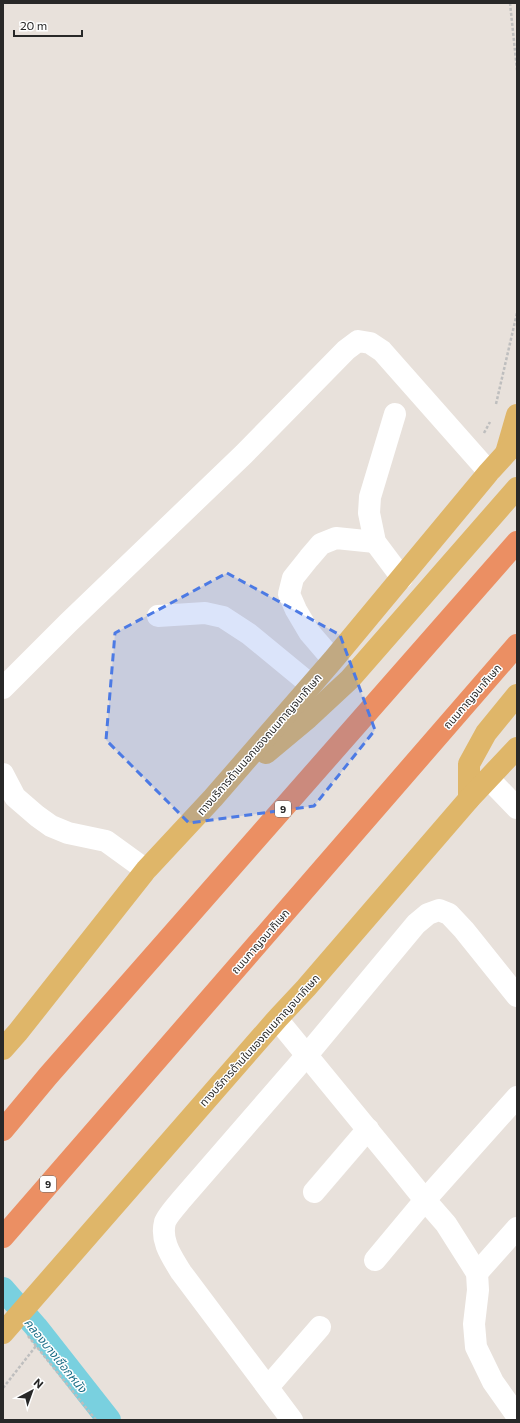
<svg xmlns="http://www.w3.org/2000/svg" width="520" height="1423" font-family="Commissioner,'Noto Sans Thai',sans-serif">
<rect width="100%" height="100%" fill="#e8e1db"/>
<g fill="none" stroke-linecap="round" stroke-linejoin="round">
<path stroke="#79d0df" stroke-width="24" d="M3,1289L36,1327L109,1420"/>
<g stroke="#bebebe" stroke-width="2.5" stroke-dasharray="3 2" stroke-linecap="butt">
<path d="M510,3L517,70"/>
<path d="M496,404L517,313"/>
<path d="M484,433L490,422"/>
<path d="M28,1336L96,1420"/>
<path d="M3,1388L36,1346"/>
</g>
<g stroke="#fff" stroke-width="22">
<path d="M395,414L370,497L369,513L375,542L402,578"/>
<path d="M158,616L205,613L223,617L249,634L311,685"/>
<path d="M333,660L309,632L296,610L289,594L293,578L309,558L321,544L336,538L375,542"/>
<path d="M3,688L68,623L244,454L346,350L358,341L370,343L382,351L489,472"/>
<path d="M3,774L15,797L37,816L51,826L68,833L106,841L146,870"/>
<path d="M489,779L517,808"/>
<path d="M277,1019L400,1169L425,1200L446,1224L477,1273L478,1290L474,1324L476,1347L493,1382L517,1416"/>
<path d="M314,1192L368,1129"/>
<path d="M375,1260L425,1200L517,1097"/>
<path d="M477,1273L517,1228"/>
<path d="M268,1387L320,1327"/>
<path d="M292,1420L181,1272C172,1257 160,1241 165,1222C167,1216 177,1205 182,1199L307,1055L416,924L428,914L439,910L449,914L464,930L517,996"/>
</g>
<g stroke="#dfb669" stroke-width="22">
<path d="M506,453L517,415"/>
<path d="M266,753L308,718L350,679L517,488"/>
<path d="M469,799V764L486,733L517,695"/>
<path d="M3,1049L18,1032L146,870L213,798L333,660L489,472L517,441"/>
<path d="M3,1333L277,1019L306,988L469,799L517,748"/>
</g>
<g stroke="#eb8f63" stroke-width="22">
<path d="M3,1130L48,1076L517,542"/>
<path d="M3,1237L517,645"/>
</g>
</g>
<path fill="#4c7ae4" fill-opacity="0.2" stroke="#4c7ae4" stroke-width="3" stroke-dasharray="8 5" stroke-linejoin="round" d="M227,573L340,635L375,730L314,806L189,823L106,740L115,633Z"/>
<g text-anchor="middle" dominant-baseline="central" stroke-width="3" stroke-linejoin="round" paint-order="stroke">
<g fill="#fff" stroke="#686868" stroke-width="1">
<rect x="275" y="801" width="16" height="16" rx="3"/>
<rect x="40" y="1176" width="16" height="16" rx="3"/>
</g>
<g font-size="10" font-weight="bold" fill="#282828">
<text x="283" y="809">9</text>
<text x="48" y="1184">9</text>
</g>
<g font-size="11" fill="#282828" stroke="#fff">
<text transform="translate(472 696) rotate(-49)">ถนนกาญจนาภิเษก</text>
<text transform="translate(259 744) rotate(-49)">ทางบริการด้านนอกของถนนกาญจนาภิเษก</text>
<text transform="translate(260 941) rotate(-49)">ถนนกาญจนาภิเษก</text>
<text transform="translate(259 1040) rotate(-48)">ทางบริการด้านในของถนนกาญจนาภิเษก</text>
</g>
<g font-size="12" font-style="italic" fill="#1c6e87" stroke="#fff">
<text transform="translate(56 1355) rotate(51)">คลองบางเชือกหนัง</text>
</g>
</g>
<rect width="520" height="1423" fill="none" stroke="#282828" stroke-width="8"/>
<g transform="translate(32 1391) rotate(41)" stroke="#ffffff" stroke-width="3" paint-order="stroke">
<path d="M0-3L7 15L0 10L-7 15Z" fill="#282828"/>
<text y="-6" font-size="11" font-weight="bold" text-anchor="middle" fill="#282828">N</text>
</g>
<path d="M14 30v6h68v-6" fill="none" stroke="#282828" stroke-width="2"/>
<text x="20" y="30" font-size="12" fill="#282828" stroke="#ffffff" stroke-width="3" paint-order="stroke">20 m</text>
</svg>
